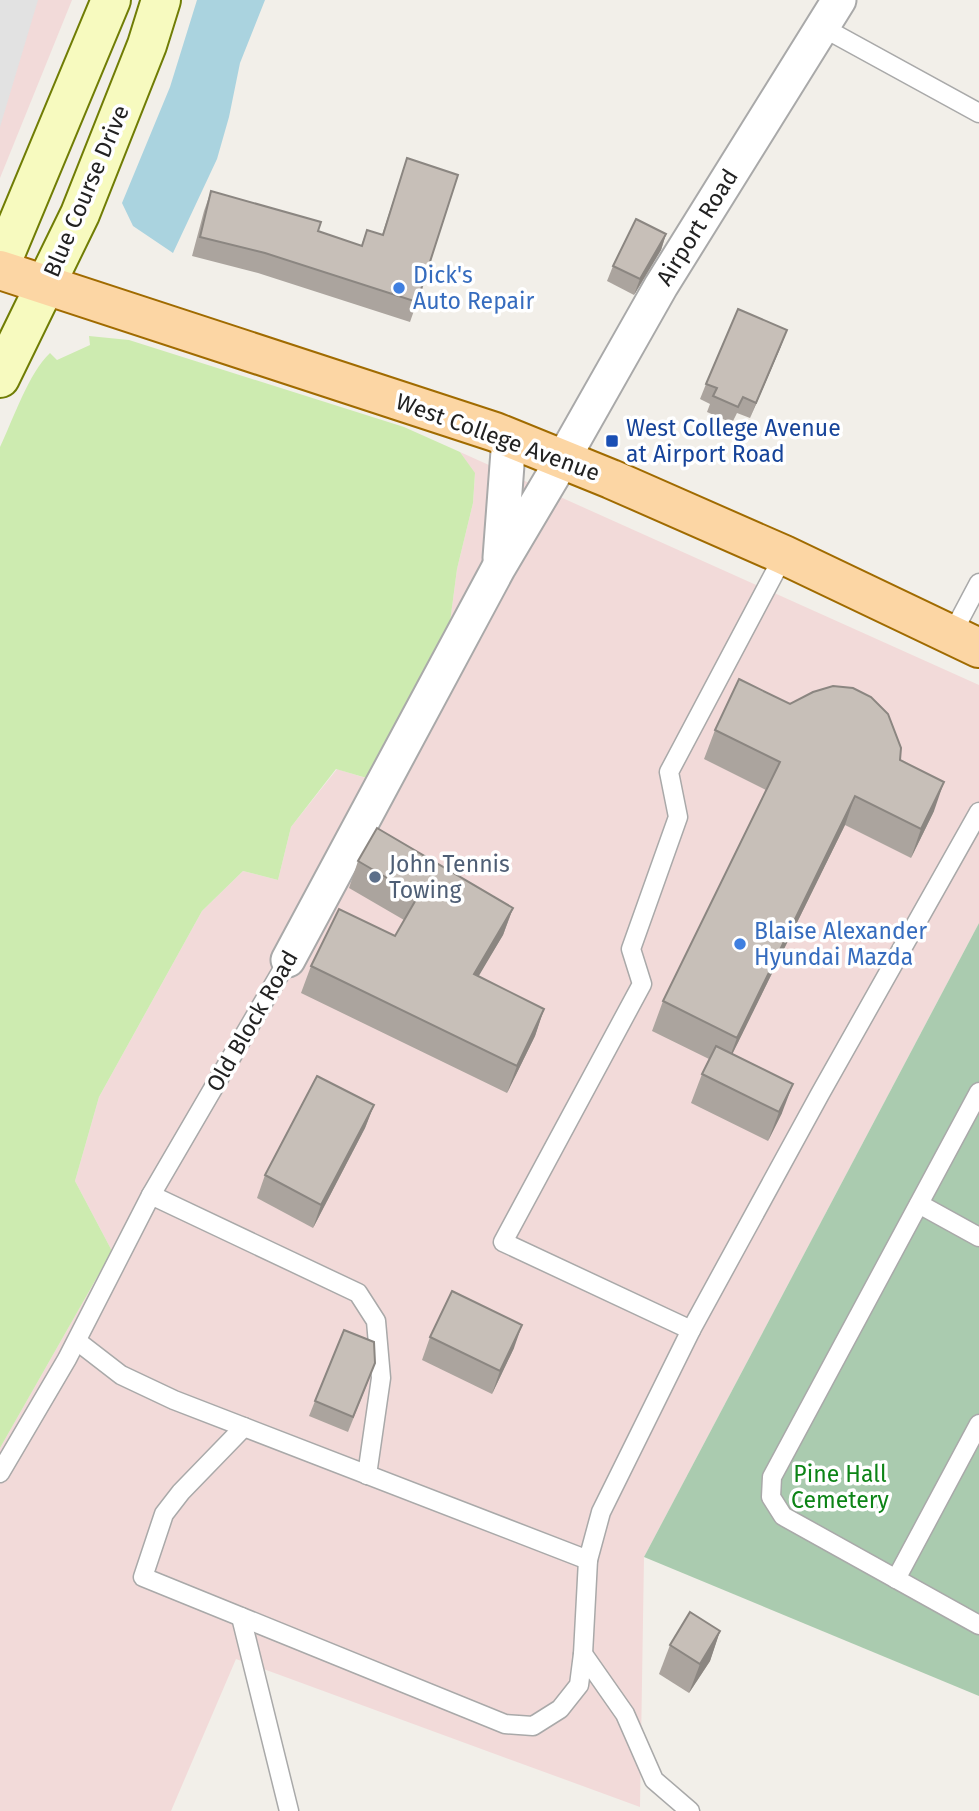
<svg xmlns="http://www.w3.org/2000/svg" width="979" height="1811" font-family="'Fira Sans',sans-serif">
<rect width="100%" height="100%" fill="#f2efe9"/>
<g fill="#f2dad9">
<path d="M0,0H72L0,178Z"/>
<path d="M460,452L979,685V923L644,1557L640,1807L236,1659L171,1811H0V1448L112,1251L75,1181L99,1097L202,911L243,871L278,880L291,827L337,769L369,779L449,630L457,569L473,503L475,474Z"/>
</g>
<path fill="#cdebb0" d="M89,336L129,340L404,427L460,452L475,473L473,503L457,569L449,630L370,779L336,769L291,827L278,880L243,871L202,911L99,1097L75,1181L112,1251L0,1448V447C13,420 29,372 50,353L57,360L90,345Z"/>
<path fill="#aacbaf" d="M979,923V1696L644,1557Z"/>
<path fill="#e2e2e2" d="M0,0H38L0,127Z"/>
<path fill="#aad3df" d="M197,0H265L240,63L229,117L217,159L173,253L133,226L122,203L170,87Z"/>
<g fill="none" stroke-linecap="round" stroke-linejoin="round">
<defs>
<g id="lane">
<path d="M822,27L979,113"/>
<path d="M784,555L669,772L678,817L631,949L642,984L503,1242L691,1330L820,1094L979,812"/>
<path d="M952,634L979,583"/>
<path d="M979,1092L772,1477L771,1497L783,1516L979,1625"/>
<path d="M151,1195L358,1293L376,1321L381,1378L367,1475"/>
<path d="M919,1204L979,1237"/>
<path d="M77,1341L121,1375L174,1400L588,1560"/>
<path d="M244,1427L181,1492L164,1514L143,1577L505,1724L533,1726L560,1709L579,1685L583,1654L588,1560L601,1512L691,1330"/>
<path d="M0,1473L67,1359L151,1195L288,960"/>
<path d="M896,1579L979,1424"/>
<path d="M241,1617L289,1811"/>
<path d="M583,1654L625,1714L654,1780L690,1811"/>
</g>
<g id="street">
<path d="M500,558L509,438"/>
<path d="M288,960L499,567L563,459L661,286L839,0"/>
</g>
<g id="secondary">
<path d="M0,266L111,0"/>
<path d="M0,378L80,214L147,45L161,0"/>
</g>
<path id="primary" d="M0,270L495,432L611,479L784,555L979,648"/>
</defs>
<use href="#lane" stroke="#a9a9a9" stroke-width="21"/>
<use href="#street" stroke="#a9a9a9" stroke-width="37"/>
<use href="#secondary" stroke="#707d05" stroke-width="42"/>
<use href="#primary" stroke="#a06b00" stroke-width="42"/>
<use href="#lane" stroke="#fff" stroke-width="18"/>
<use href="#street" stroke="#fff" stroke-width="33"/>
<use href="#secondary" stroke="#f7fabf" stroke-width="38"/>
<use href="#primary" stroke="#fcd6a4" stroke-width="38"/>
</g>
<g fill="#aba49e">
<path d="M407,158L417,302L410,322L258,273L192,256L204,211L211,191L318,231L361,246L367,230L382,235Z"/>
<path d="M666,234L661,250L634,295L607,281L613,266Z"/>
<path d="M781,346L750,418L737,413L732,423L707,412L710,404L700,399L706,384Z"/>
<path d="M715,730L900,760L934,811L911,858L845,825L732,1054L782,1113L768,1141L691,1103L702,1074L709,1059L652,1031L663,1001L766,790L704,759Z"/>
<path d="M358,861L513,908L503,935L478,976L544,1009L535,1036L507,1093L301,993L311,966L395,936L404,920L349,888Z"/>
<path d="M374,1105L365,1128L313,1228L257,1198L265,1175Z"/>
<path d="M430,1337L514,1348L492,1394L422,1360Z"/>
<path d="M369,1379L348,1432L309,1416L315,1401Z"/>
<path d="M720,1631L710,1661L689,1693L659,1674L670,1645Z"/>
</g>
<g fill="#8b8681">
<path d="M666,234L661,250L634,295L640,279Z"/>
<path d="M787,330L781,346L750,418L756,403Z"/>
<path d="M944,782L934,811L911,858L921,829Z"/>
<path d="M855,796L845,825L726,1067L737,1038Z"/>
<path d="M513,908L503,935L464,1001L474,974Z"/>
<path d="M544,1009L535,1036L507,1093L517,1066Z"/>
<path d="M793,1084L782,1113L768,1141L779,1112Z"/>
<path d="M374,1105L365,1128L313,1228L321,1205Z"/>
<path d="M522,1325L514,1348L492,1394L500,1371Z"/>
<path d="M720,1631L710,1661L689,1693L700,1664Z"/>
</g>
<g fill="#c7bfb8" stroke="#8b8681" stroke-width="2">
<path d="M407,158L458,175L417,302L265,253L200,237L211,191L321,222L318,231L362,246L367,230L383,235Z"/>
<path d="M636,219L666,234L640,279L613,266Z"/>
<path d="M738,309L787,330L756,403L743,397L738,407L713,396L717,388L706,384Z"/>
<path d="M739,679L790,704L813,692L833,686L853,688L871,697L888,714L901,748L900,760L944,782L921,829L855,796L737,1038L663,1001L780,762L715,730Z"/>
<path d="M377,828L513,908L474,974L544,1009L517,1066L311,966L339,909L395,936L418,896L358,861Z"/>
<path d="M716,1046L793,1084L779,1112L702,1074Z"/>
<path d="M317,1076L374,1105L321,1205L265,1175Z"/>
<path d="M452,1291L522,1325L500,1371L430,1337Z"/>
<path d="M344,1330L374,1342L375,1363L353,1417L315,1401Z"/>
<path d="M690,1612L720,1631L700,1664L670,1645Z"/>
</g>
<g fill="#3f7fe0" stroke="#fff" stroke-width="2.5">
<circle cx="399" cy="288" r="7"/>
<circle cx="740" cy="944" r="7"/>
</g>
<rect fill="#1a4fb4" stroke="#fff" stroke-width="2.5" x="605" y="434" width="14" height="14" rx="3.5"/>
<circle fill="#5c6f8a" stroke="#fff" stroke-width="2.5" cx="375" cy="877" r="7"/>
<g text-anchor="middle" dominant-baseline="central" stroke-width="7" stroke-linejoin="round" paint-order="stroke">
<g font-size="23" fill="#222" stroke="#fff">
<text transform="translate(86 191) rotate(-67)">Blue Course Drive</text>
<text transform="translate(697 227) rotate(-58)">Airport Road</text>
<text transform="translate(498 437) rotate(20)">West College Avenue</text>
<text transform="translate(252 1021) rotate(-60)">Old Block Road</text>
</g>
<g font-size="23" fill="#366cbe" stroke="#fff" text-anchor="start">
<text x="413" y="275">Dick's<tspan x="413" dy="26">Auto Repair</tspan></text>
<text x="754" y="931">Blaise Alexander<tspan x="754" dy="26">Hyundai Mazda</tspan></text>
</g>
<g font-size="23" fill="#164399" stroke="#fff" text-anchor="start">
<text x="626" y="428">West College Avenue<tspan x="626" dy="26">at Airport Road</tspan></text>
</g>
<g font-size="23" fill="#4e5e75" stroke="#fff" text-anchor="start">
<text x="389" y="864">John Tennis<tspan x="389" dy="26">Towing</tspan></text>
</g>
<g font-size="23" fill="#0c8416" stroke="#fff">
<text x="840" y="1474">Pine Hall<tspan x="840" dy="26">Cemetery</tspan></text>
</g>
</g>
</svg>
